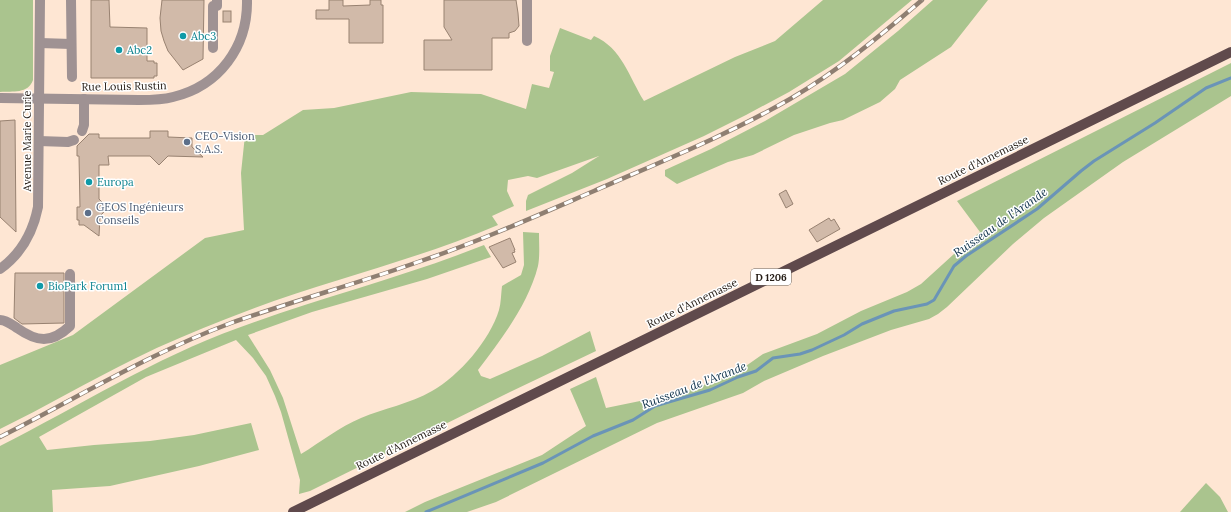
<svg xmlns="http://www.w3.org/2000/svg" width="1231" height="512" font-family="Lora,serif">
<rect width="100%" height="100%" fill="#fee6d3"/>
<g fill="#aac48e">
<path d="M0,0H33V80C28,94 13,91 0,92Z"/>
<path d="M823,0H912L839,61L789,92L746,115L704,136L607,179L526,211V201L528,195L572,173L599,156L537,178L528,176L508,180L507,191L514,206L492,216L498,225C409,263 315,283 226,319C195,331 164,344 134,359C89,381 45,407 0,429V365L73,335L205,238L244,230L241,173L245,135H263L303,110L334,108L411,92L481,94L526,109L532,84L549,88L554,72L550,71V56L560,28L591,40L594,36C622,48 629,77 644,101L735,57L775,41Z"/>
<path d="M933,0H988L951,47L900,80L895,89L880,102L843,120L830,123L794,135L753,155L728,162L677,184L665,176V170L711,149L765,121L845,74L898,31Z"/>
<path d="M1231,63V96L1123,162L1044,218L1013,244L947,307L938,314L929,319L891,330L823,356L764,381L743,393L657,423L496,502L467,512H405L425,502L542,455L586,426L570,389L596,377L606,408L679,393L716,381L743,368L763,354L817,334L861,311L907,292L921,284L954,254L980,232L957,201Z"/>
<path d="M523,232L539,233C539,243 540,256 538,266C528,305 502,338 478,370L481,376L490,379L542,356L590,331L596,351L510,392L310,491L299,494L300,480L281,412L275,396L266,376L253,358L236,340L146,377L39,437L47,450L94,445L150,441L194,435L251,423L259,450L199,466L110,486L52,490L53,512H0V446C79,406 155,358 238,328C319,298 404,277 484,245L491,257L427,279L312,312L248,335L270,370L283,398L301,454C321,442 339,427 361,418C384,408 410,404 432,391C459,376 490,340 499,310C501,303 501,294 502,286L521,275L524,265Z"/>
<path d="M1206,483L1220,497L1228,512H1180Z"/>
</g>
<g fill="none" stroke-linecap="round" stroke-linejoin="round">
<path stroke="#6a94b7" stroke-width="3" d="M426,512L543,463L593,436L633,420L655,406L710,390L738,377L756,371L773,358L800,354L812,350L844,335L862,324L894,311L927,304L934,300L954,266L966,256L1037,209L1081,171L1094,161L1155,123L1206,88L1231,78"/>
</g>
<g fill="#d1baa9" stroke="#988271">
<path d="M91,0H109L110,27L147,28V61H154V63H157V76H154V78H91Z"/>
<path d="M162,0H204L203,59L183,70L168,51L164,41L161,31L160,18Z"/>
<path d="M329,0H343V6L370,5V0H381V5H383V43H349V19H316V10H329Z"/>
<path d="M444,0H516L518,13L519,26L515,31L509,33V38H492V70H424V40H452L444,27Z"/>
<rect x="223" y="11" width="8" height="11"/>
<path d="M15,120L16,232L0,217V121Z"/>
<path d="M150,131H168V137L192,138V147L203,157L168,156L159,165L150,156H108L109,165H99V199L108,208L100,216L99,236L84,225H79V220H77V207H80L79,156H77V146L89,134H99V138H150Z"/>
<path d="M786,190L793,204L786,208L779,194Z"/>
<path d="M829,218L831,221L834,219L840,229L817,242L809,230Z"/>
<path d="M510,238L515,250H514L515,252L512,253L516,262L503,268L489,247Z"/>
<path d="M15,273H64V323L22,324L14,318Z"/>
</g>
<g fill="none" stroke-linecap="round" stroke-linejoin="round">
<g stroke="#9f9293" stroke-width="10">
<path d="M71,0L72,77"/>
<path d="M527,41V0"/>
<path d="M40,43L71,44"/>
<path d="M213,48V6H217V0"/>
<path d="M0,98L139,100C151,100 162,100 173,97C219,86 248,47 247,0"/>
<path d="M82,131L84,125V99"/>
<path d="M39,141L68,142L74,140"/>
<path d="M0,269C21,254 33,232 38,207L40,0"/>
<path d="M0,320C6,320 11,324 17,328C37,342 51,344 70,326V274"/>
</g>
<path stroke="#604a4c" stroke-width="10" d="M293,512L1231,52"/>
<defs>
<path id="rail" d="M0,437C77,398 150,353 231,323C293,301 356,284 418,262C478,242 536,216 594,191C660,162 728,135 790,99C838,71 880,36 922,0"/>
</defs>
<use href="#rail" stroke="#8f7f72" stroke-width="4.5"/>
<use href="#rail" stroke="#fff" stroke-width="3" stroke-dasharray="9" stroke-linecap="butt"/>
</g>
<g fill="#0f9aa8" stroke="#fff" stroke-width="1.5">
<circle cx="183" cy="36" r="4"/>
<circle cx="119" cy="50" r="4"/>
<circle cx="89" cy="182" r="4"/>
<circle cx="40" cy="286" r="4"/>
</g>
<g fill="#5c6f8a" stroke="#fff" stroke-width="1.5">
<circle cx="187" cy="142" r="4"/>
<circle cx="88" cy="213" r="4"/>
</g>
<g text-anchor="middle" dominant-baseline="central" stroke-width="3" stroke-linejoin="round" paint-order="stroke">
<rect fill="#fff" stroke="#66605b" stroke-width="1" x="751" y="269" width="40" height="16" rx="3"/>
<g font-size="10" font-weight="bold" fill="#241c15">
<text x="771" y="277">D 1206</text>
</g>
<g font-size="11" fill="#0d838f" stroke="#fff" text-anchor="start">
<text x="191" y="36">Abc3</text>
<text x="127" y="50">Abc2</text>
<text x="97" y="182">Europa</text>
<text x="48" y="286">BioPark Forum1</text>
</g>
<g font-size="11" fill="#241c15" stroke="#fff">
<text transform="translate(124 86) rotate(-1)">Rue Louis Rustin</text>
<text transform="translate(27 141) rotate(-90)">Avenue Marie Curie</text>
<text transform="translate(983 160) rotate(-26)">Route d'Annemasse</text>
<text transform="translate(692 303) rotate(-26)">Route d'Annemasse</text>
<text transform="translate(401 445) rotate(-26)">Route d'Annemasse</text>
</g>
<g font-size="11" fill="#4e5e75" stroke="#fff" text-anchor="start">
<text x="195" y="136">CEO-Vision<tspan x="195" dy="13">S.A.S.</tspan></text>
<text x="96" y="207">GEOS Ingénieurs<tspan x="96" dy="13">Conseils</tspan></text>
</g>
<g font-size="12" font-style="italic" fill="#0d3049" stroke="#fff">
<text transform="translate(1000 222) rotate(-35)">Ruisseau de l'Arande</text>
<text transform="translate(694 385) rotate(-21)">Ruisseau de l'Arande</text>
</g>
</g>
</svg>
